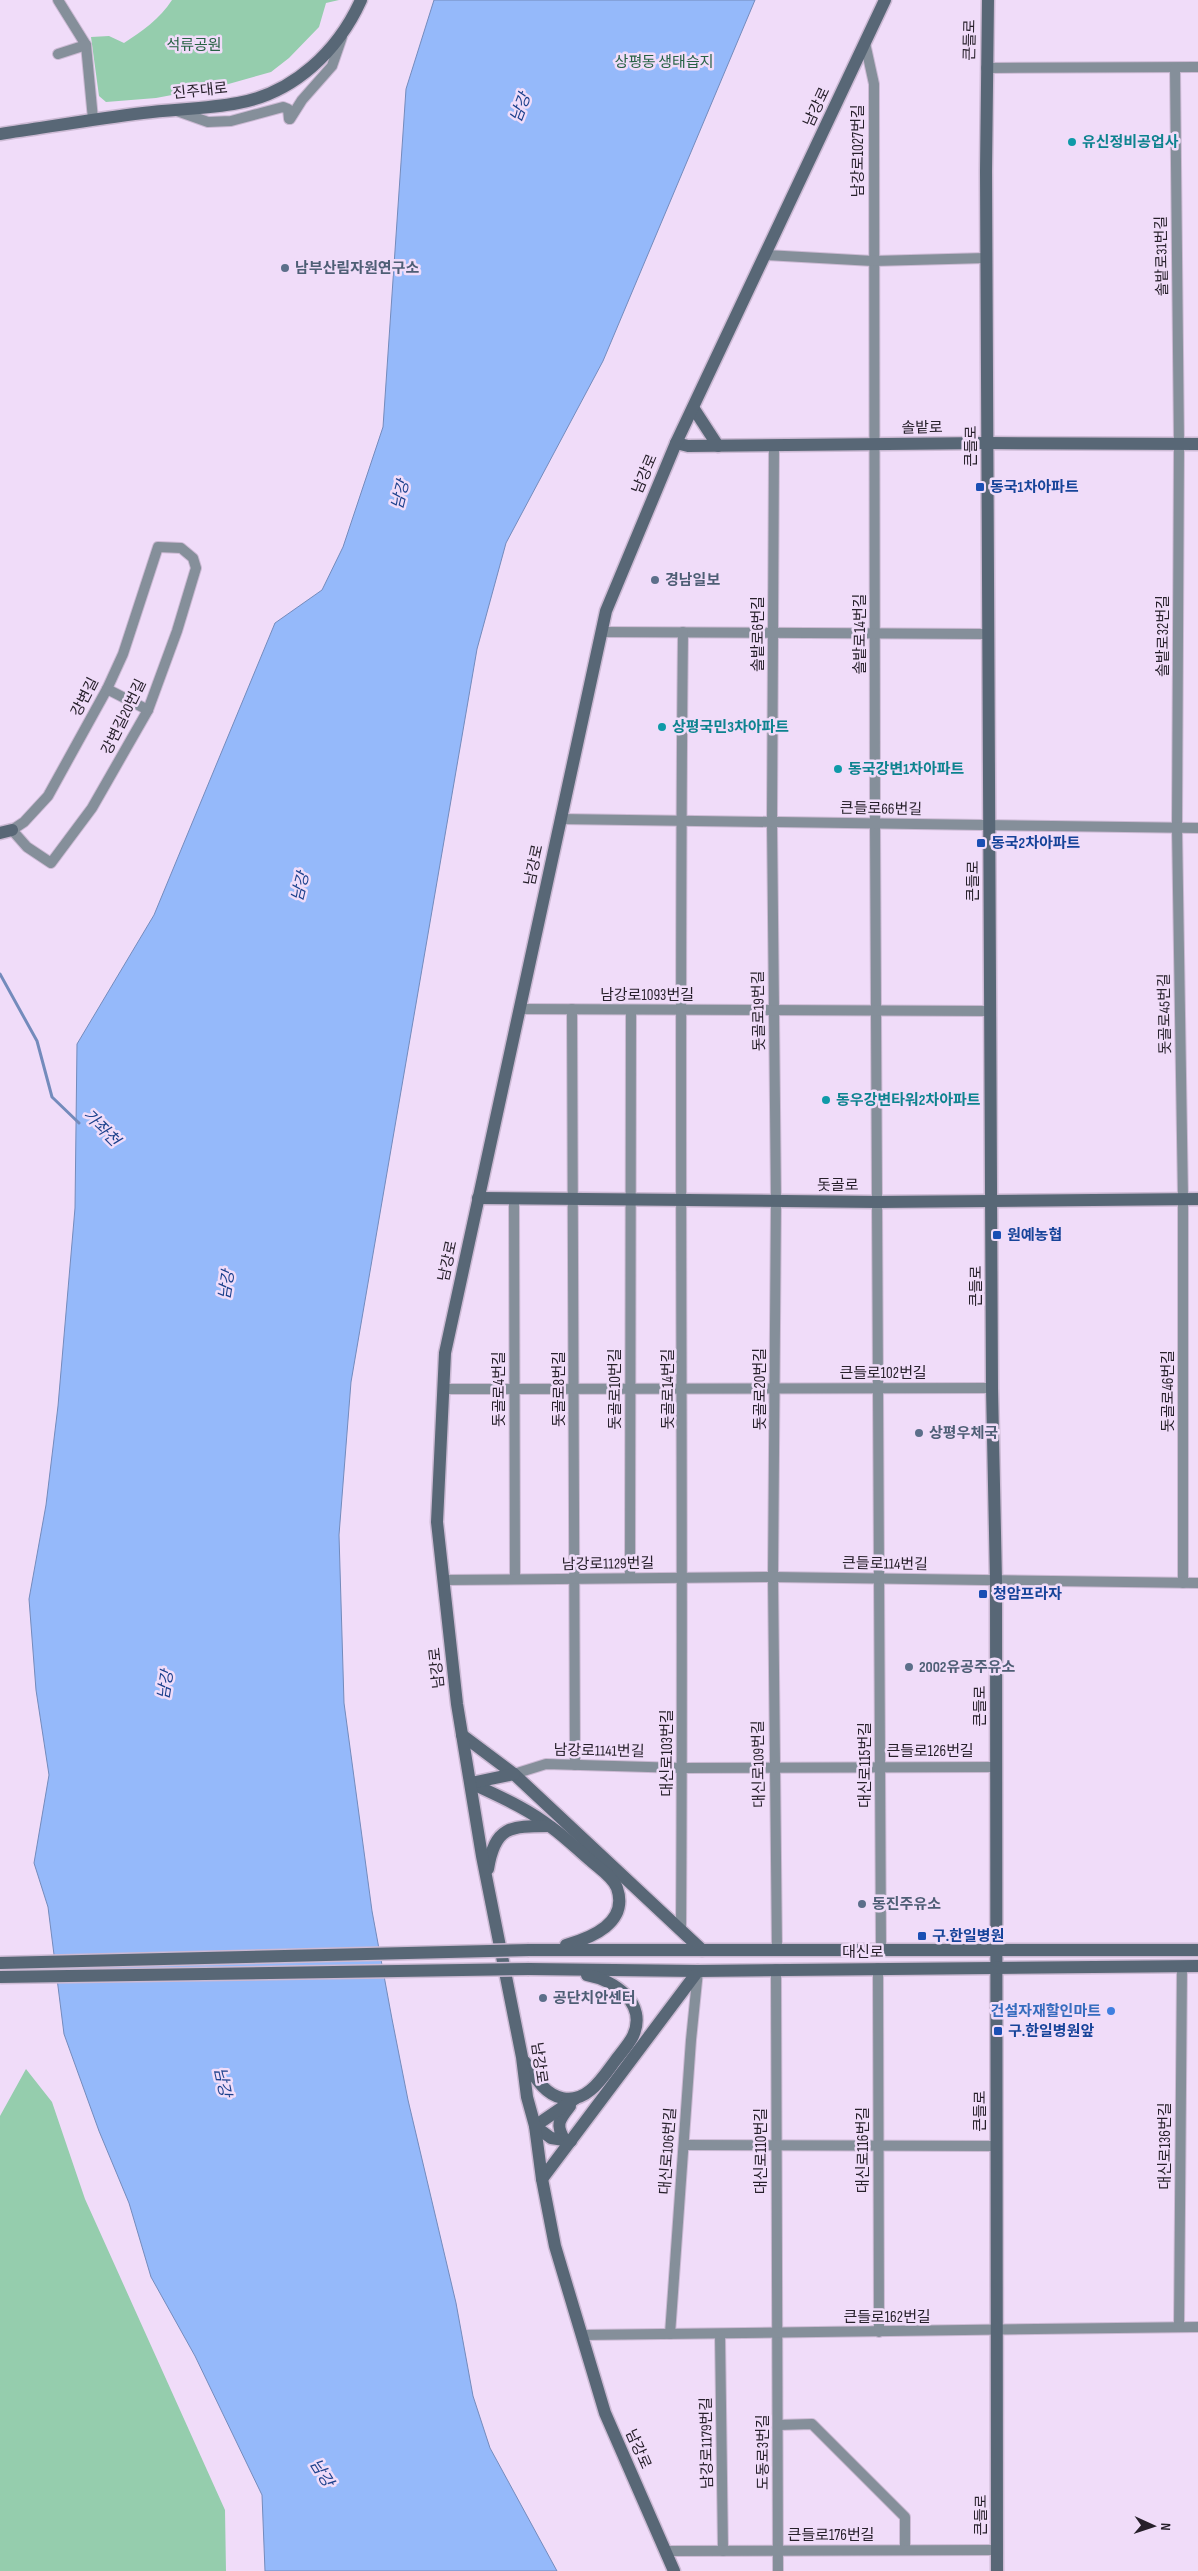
<svg xmlns="http://www.w3.org/2000/svg" width="1198" height="2571" font-family="'Sofia Sans Condensed','Noto Sans KR',sans-serif">
<rect width="100%" height="100%" fill="#f0dcf9"/>
<g fill="#95cdad">
<path d="M172,0H339L326,3L319,27L289,58L271,72L225,85L156,98L106,102L99,96L91,37L109,36L124,43C142,31 160,19 172,0Z"/>
<path d="M26,2069L52,2102L85,2199L225,2510L226,2571H0V2116Z"/>
</g>
<path fill="#95b9fa" stroke="#748bbc" d="M434,0H755L603,361L506,543L477,649L351,1382L339,1535L344,1703L372,1911L392,2019L408,2100L456,2303L473,2396L490,2448L557,2571H265L262,2495L195,2356L151,2277L129,2203L99,2131L64,2034L48,1907L34,1863L49,1775L36,1690L29,1599L46,1505L58,1406L75,1208L77,1044L154,915L275,623L322,590L343,547L383,427L406,89Z"/>
<g fill="none" stroke-linecap="round" stroke-linejoin="round">
<path stroke="#748bbc" stroke-width="3" d="M0,974L37,1041L52,1097L79,1123"/>
<defs>
<g id="street">
<path d="M58,0L86,45L93,119"/>
<path d="M865,43L874,84L875,824L881,1951"/>
<path d="M58,54L86,45"/>
<path d="M986,68L1198,67"/>
<path d="M1175,68L1179,444L1177,828L1183,1199V1583"/>
<path d="M177,111L208,122L231,121L283,107L288,109L289,119"/>
<path d="M290,119L302,100L332,66L342,37"/>
<path d="M766,255L873,261L986,258"/>
<path d="M774,446L772,822L776,1201L773,1577L777,1951"/>
<path d="M158,547L181,548L193,558L196,568L177,631L148,710L92,808L51,863L27,847L12,830L24,822L48,796L107,689L123,654Z"/>
<path d="M601,632L988,634"/>
<path d="M107,689L148,710"/>
<path d="M560,819L1198,828"/>
<path d="M520,1009L990,1011"/>
<path d="M572,1009L575,1765"/>
<path d="M514,1198L515,1579"/>
<path d="M443,1389L992,1388"/>
<path d="M630,1578L631,1010"/>
<path d="M444,1580L773,1577L1198,1583"/>
<path d="M514,1774L546,1764L682,1768L996,1767"/>
<path d="M681,1929C684,1497 678,1065 683,632"/>
<path d="M878,1968L879,2332"/>
<path d="M776,1969L778,2571"/>
<path d="M684,2145L997,2146"/>
<path d="M1179,2327L1182,1966"/>
<path d="M670,2334L691,2040L698,1971"/>
<path d="M720,2334L723,2551"/>
<path d="M581,2335L1198,2327"/>
<path d="M778,2425L812,2424L905,2517V2550"/>
<path d="M665,2551L997,2550"/>
</g>
<g id="secondary">
<path d="M988,0L986,171L992,1388L996,1581L997,2571"/>
<path d="M0,134C48,127 95,119 143,113C174,109 207,109 238,103C294,93 338,51 361,0"/>
<path d="M694,409L718,446"/>
<path d="M676,443L688,446L987,443L1198,444"/>
<path d="M0,833L12,830"/>
<path d="M478,1198L877,1202L1198,1199"/>
<path d="M462,1735L514,1774L702,1950"/>
<path d="M471,1783C498,1796 527,1808 551,1827C565,1837 578,1850 591,1861C600,1869 613,1877 617,1888C629,1923 591,1938 566,1945"/>
<path d="M471,1783L514,1774"/>
<path d="M488,1869C495,1826 510,1826 549,1826"/>
<path d="M529,1950H1198"/>
<path d="M529,1969L698,1971L1198,1966"/>
<path d="M525,2062C535,2077 544,2094 562,2098C587,2104 603,2077 615,2061C621,2053 629,2044 633,2036C648,2003 614,1980 587,1975"/>
<path d="M565,2141C555,2124 559,2120 570,2106"/>
<path d="M571,2141L551,2138L535,2126L576,2098"/>
<path d="M542,2179L698,1971"/>
<path d="M674,2571L605,2413L555,2246L542,2179L535,2126L527,2097L522,2057L482,1856L457,1704L437,1522L445,1353L606,611L676,443L885,0"/>
</g>
</defs>
<use href="#street" stroke="#ccbad4" stroke-width="12"/>
<use href="#secondary" stroke="#ccbad4" stroke-width="15"/>
<use href="#street" stroke="#858f9a" stroke-width="10"/>
<use href="#secondary" stroke="#586776" stroke-width="12"/>
<defs>
<g id="secondary-bridge">
<path d="M0,1963L529,1950"/>
<path d="M0,1977L529,1969"/>
</g>
</defs>
<use href="#secondary-bridge" stroke="#ccbad4" stroke-width="15" stroke-linecap="butt"/>
<use href="#secondary-bridge" stroke="#586776" stroke-width="12"/>
</g>
<g fill="#0f9aa8" stroke="#f0dcf9" stroke-width="2">
<circle cx="1072" cy="142" r="5"/>
<circle cx="662" cy="727" r="5"/>
<circle cx="838" cy="769" r="5"/>
<circle cx="826" cy="1100" r="5"/>
</g>
<g fill="#5c6f8a" stroke="#f0dcf9" stroke-width="2">
<circle cx="285" cy="268" r="5"/>
<circle cx="655" cy="580" r="5"/>
<circle cx="919" cy="1433" r="5"/>
<circle cx="909" cy="1667" r="5"/>
<circle cx="862" cy="1904" r="5"/>
<circle cx="543" cy="1998" r="5"/>
</g>
<g fill="#1a4fb4" stroke="#f0dcf9" stroke-width="2">
<rect x="975" y="482" width="10" height="10" rx="2.5"/>
<rect x="976" y="838" width="10" height="10" rx="2.5"/>
<rect x="992" y="1230" width="10" height="10" rx="2.5"/>
<rect x="978" y="1589" width="10" height="10" rx="2.5"/>
<rect x="917" y="1931" width="10" height="10" rx="2.5"/>
<rect x="993" y="2026" width="10" height="10" rx="2.5"/>
</g>
<circle fill="#3f7fe0" stroke="#f0dcf9" stroke-width="2" cx="1111" cy="2011" r="5"/>
<g text-anchor="middle" dominant-baseline="central" stroke-width="5" stroke-linejoin="round" paint-order="stroke">
<g font-size="15" fill="#27202b" stroke="#f0dcf9">
<text transform="translate(970 40) rotate(-89)">큰들로</text>
<text transform="translate(200 91) rotate(-6)">진주대로</text>
<text transform="translate(817 107) rotate(-65)">남강로</text>
<text transform="translate(858 151) rotate(-90)">남강로1027번길</text>
<text transform="translate(1162 256) rotate(-91)">솔밭로31번길</text>
<text transform="translate(922 428) rotate(-1)">솔밭로</text>
<text transform="translate(971 446) rotate(-90)">큰들로</text>
<text transform="translate(645 474) rotate(-67)">남강로</text>
<text transform="translate(758 634) rotate(-90)">솔밭로6번길</text>
<text transform="translate(860 634) rotate(-90)">솔밭로14번길</text>
<text transform="translate(1163 636) rotate(-90)">솔밭로32번길</text>
<text transform="translate(85 697) rotate(-63)">강변길</text>
<text transform="translate(124 717) rotate(-64)">강변길20번길</text>
<text transform="translate(881 809) rotate(1)">큰들로66번길</text>
<text transform="translate(534 865) rotate(-78)">남강로</text>
<text transform="translate(973 881) rotate(-90)">큰들로</text>
<text x="647" y="995">남강로1093번길</text>
<text transform="translate(759 1011) rotate(-91)">돗골로19번길</text>
<text transform="translate(1165 1014) rotate(-91)">돗골로45번길</text>
<text x="838" y="1185">돗골로</text>
<text transform="translate(448 1261) rotate(-78)">남강로</text>
<text transform="translate(976 1286) rotate(-90)">큰들로</text>
<text x="883" y="1373">큰들로102번길</text>
<text transform="translate(499 1389) rotate(-90)">돗골로4번길</text>
<text transform="translate(559 1389) rotate(-90)">돗골로8번길</text>
<text transform="translate(615 1389) rotate(-90)">돗골로10번길</text>
<text transform="translate(668 1389) rotate(-90)">돗골로14번길</text>
<text transform="translate(760 1389) rotate(-90)">돗골로20번길</text>
<text transform="translate(1168 1391) rotate(-90)">돗골로46번길</text>
<text transform="translate(608 1564) rotate(-1)">남강로1129번길</text>
<text transform="translate(885 1564) rotate(1)">큰들로114번길</text>
<text transform="translate(437 1668) rotate(-96)">남강로</text>
<text transform="translate(980 1706) rotate(-90)">큰들로</text>
<text transform="translate(599 1751) rotate(1)">남강로1141번길</text>
<text x="930" y="1751">큰들로126번길</text>
<text transform="translate(667 1753) rotate(-90)">대신로103번길</text>
<text transform="translate(759 1764) rotate(-91)">대신로109번길</text>
<text transform="translate(865 1765) rotate(-90)">대신로115번길</text>
<text x="863" y="1952">대신로</text>
<text transform="translate(539 2063) rotate(82)">남강로</text>
<text transform="translate(980 2111) rotate(-90)">큰들로</text>
<text transform="translate(1165 2146) rotate(-90)">대신로136번길</text>
<text transform="translate(863 2150) rotate(-90)">대신로116번길</text>
<text transform="translate(668 2151) rotate(-86)">대신로106번길</text>
<text transform="translate(761 2151) rotate(-90)">대신로110번길</text>
<text x="887" y="2317">큰들로162번길</text>
<text transform="translate(707 2443) rotate(-91)">남강로1179번길</text>
<text transform="translate(638 2449) rotate(66)">남강로</text>
<text transform="translate(763 2452) rotate(-90)">도동로3번길</text>
<text transform="translate(981 2515) rotate(-90)">큰들로</text>
<text x="831" y="2535">큰들로176번길</text>
</g>
<g font-size="15" fill="#276244" stroke="#f0dcf9">
<text x="194" y="45">석류공원</text>
<text x="664" y="62">상평동 생태습지</text>
</g>
<g font-size="15" font-weight="bold" fill="#0d838f" stroke="#f0dcf9" text-anchor="start">
<text x="1082" y="142">유신정비공업사</text>
<text x="672" y="727">상평국민3차아파트</text>
<text x="848" y="769">동국강변1차아파트</text>
<text x="836" y="1100">동우강변타워2차아파트</text>
</g>
<g font-size="15" font-weight="bold" fill="#4e5e75" stroke="#f0dcf9" text-anchor="start">
<text x="295" y="268">남부산림자원연구소</text>
<text x="665" y="580">경남일보</text>
<text x="929" y="1433">상평우체국</text>
<text x="919" y="1667">2002유공주유소</text>
<text x="872" y="1904">동진주유소</text>
<text x="553" y="1998">공단치안센터</text>
</g>
<g font-size="15" font-weight="bold" fill="#164399" stroke="#f0dcf9" text-anchor="start">
<text x="990" y="487">동국1차아파트</text>
<text x="991" y="843">동국2차아파트</text>
<text x="1007" y="1235">원예농협</text>
<text x="993" y="1594">청암프라자</text>
<text x="932" y="1936">구.한일병원</text>
<text x="1008" y="2031">구.한일병원앞</text>
</g>
<g font-size="15" font-weight="bold" fill="#366cbe" stroke="#f0dcf9" text-anchor="end">
<text x="1101" y="2011">건설자재할인마트</text>
</g>
<g font-size="16" font-style="italic" fill="#1c418c" stroke="#f0dcf9">
<text transform="translate(521 108) rotate(-69)">남강</text>
<text transform="translate(401 495) rotate(-76)">남강</text>
<text transform="translate(301 887) rotate(-76)">남강</text>
<text transform="translate(101 1128) rotate(45)">가좌천</text>
<text transform="translate(227 1285) rotate(-81)">남강</text>
<text transform="translate(166 1685) rotate(-81)">남강</text>
<text transform="translate(222 2082) rotate(78)">남강</text>
<text transform="translate(321 2473) rotate(58)">남강</text>
</g>
</g>
<g transform="translate(1153 2526) rotate(93)" stroke="#f0dcf9" stroke-width="4" paint-order="stroke">
<path d="M0-4L9 19L0 12L-9 19Z" fill="#27202b"/>
<text y="-8" font-size="14" font-weight="bold" text-anchor="middle" fill="#27202b">N</text>
</g>
</svg>
